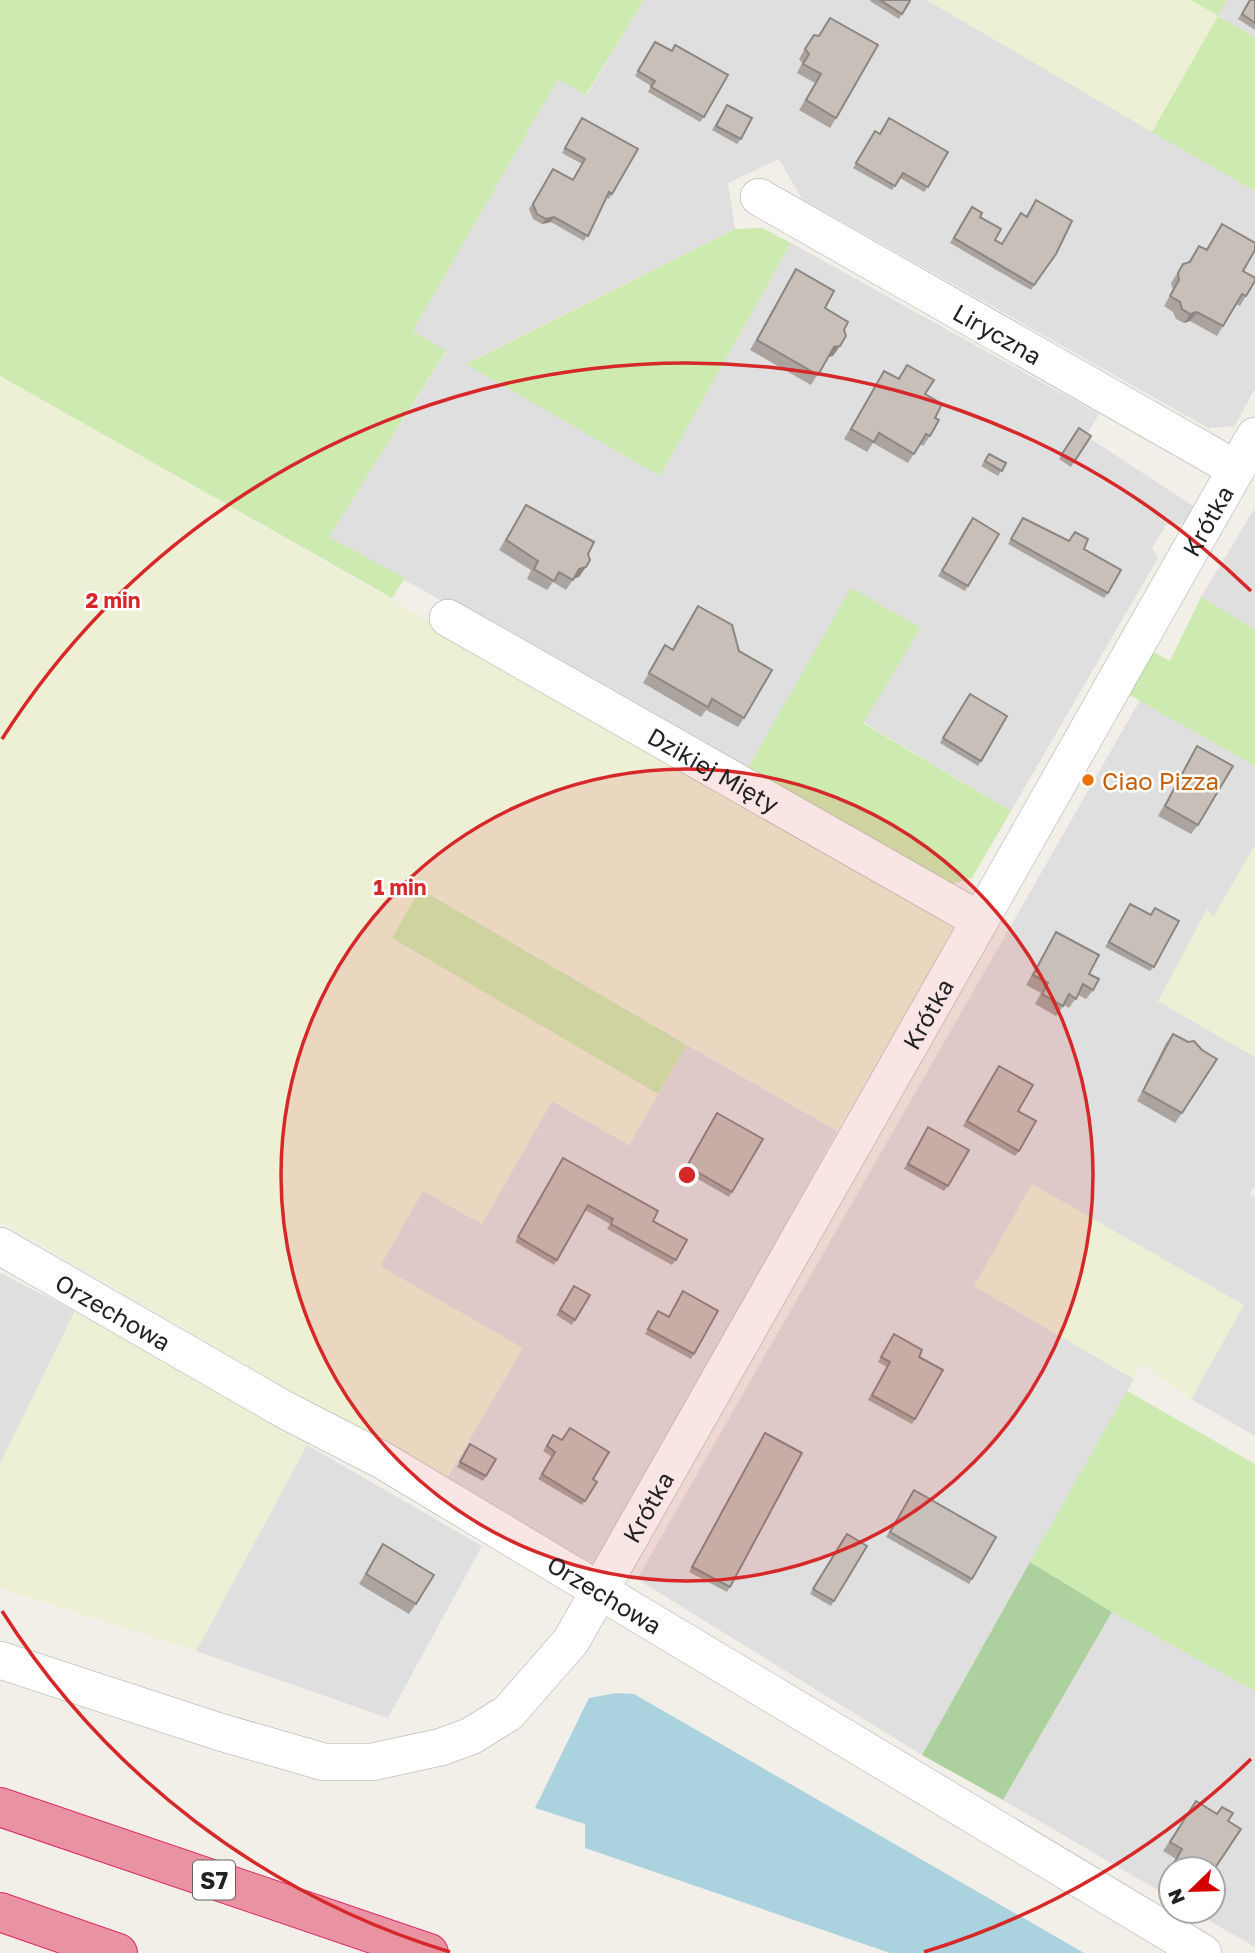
<svg xmlns="http://www.w3.org/2000/svg" width="1255" height="1953" font-family="'Golos Text',sans-serif">
<rect width="100%" height="100%" fill="#f2efe9"/>
<g fill="#e0dfdf">
<path d="M644,0H927L1255,191V388L1235,426L1208,428L802,199L779,159L728,183L735,229L467,363L660,476L791,243L1099,414L1086,436L1198,509L1191,524L1166,525L1152,548L1158,558L1011,811L863,722L921,628L851,589L745,773L329,537L446,352L413,331L558,79L587,95Z"/>
<path d="M1227,0H1255V37L1218,16Z"/>
<path d="M1255,508V629L1201,597Z"/>
<path d="M1140,700L1255,766V845L1213,918L1208,910L1158,1001L1255,1057V1186L1250,1194L1255,1197V1436L1191,1399L1243,1305L974,1286L1134,1379L922,1755L637,1579Z"/>
<path d="M687,1045L837,1131L599,1567L446,1482L380,1266L423,1191L482,1224L552,1101L629,1145Z"/>
<path d="M0,1273L75,1311L0,1464Z"/>
<path d="M307,1445L482,1546L388,1718L196,1651Z"/>
<path d="M1112,1612L1255,1691V1947L1193,1911H1213V1869H1171V1898L1003,1800Z"/>
</g>
<g fill="#eef0d5">
<path d="M927,0H1191L1218,16L1152,132Z"/>
<path d="M0,376L941,913L949,924L952,932L837,1131L421,889L392,938L658,1094L629,1145L552,1101L482,1224L423,1191L380,1266L523,1348L445,1482L0,1221Z"/>
<path d="M1255,845V1057L1158,1001L1207,909L1213,918Z"/>
<path d="M1032,1184L1244,1305L1191,1399L1141,1363L1134,1379L974,1286Z"/>
<path d="M75,1311L307,1445L196,1651L0,1588V1464Z"/>
</g>
<g fill="#cdebb0">
<path d="M0,0H644L586,95L558,79L413,331L446,351L329,537L405,578L392,598L0,376Z"/>
<path d="M1191,0H1227L1218,16L1255,37V191L1152,132L1218,16Z"/>
<path d="M762,228L791,243L660,476L466,364L735,229Z"/>
<path d="M851,588L921,628L863,723L1011,811L972,878L946,886L745,773Z"/>
<path d="M1201,597L1255,629V766L1126,693L1153,652L1170,661Z"/>
<path d="M420,889L687,1045L658,1094L392,938Z"/>
<path d="M1127,1391L1255,1464V1691L1112,1612L1030,1562Z"/>
</g>
<path fill="#add19e" d="M1030,1562L1112,1612L1003,1800L922,1755Z"/>
<path fill="#aad3df" d="M616,1693L634,1694L1084,1953H890L585,1848V1824L535,1808L589,1698Z"/>
<g fill="none" stroke-linecap="round" stroke-linejoin="round">
<defs>
<g id="minor">
<path id="s1" d="M759,197L1236,469"/>
<path id="s2" d="M448,618L979,920"/>
<path id="s3" d="M0,1246L285,1410L382,1460L1203,1953"/>
<path id="s4" d="M0,1660L220,1732L324,1762H372L441,1747L471,1736L508,1713L571,1641L1255,436"/>
</g>
<g id="motorway">
<path d="M0,1807L429,1953"/>
<path d="M0,1912L118,1953"/>
</g>
</defs>
<use href="#minor" stroke="#a9a9a9" stroke-width="38"/>
<use href="#motorway" stroke="#dc2a67" stroke-width="40"/>
<use href="#minor" stroke="#fff" stroke-width="37"/>
<use href="#motorway" stroke="#e892a2" stroke-width="38"/>
</g>
<g fill="#aba49e">
<path d="M871,0H909L910,1L899,19L870,1Z"/>
<path d="M1250,0H1255V30L1238,19Z"/>
<path d="M830,18L836,118L830,128L799,110L815,83L797,73L802,63L799,59L807,45L814,35L818,36Z"/>
<path d="M655,42L671,51L675,45L704,117L700,122L648,92L651,86L635,76Z"/>
<path d="M727,105L741,139L737,144L712,130Z"/>
<path d="M889,118L928,187L924,192L900,178L892,190L853,168L872,136L879,134Z"/>
<path d="M579,122L612,194L609,199L607,198L584,241L551,222L542,224L533,219L529,209L553,169L572,180L582,164L562,153Z"/>
<path d="M1036,200L1056,254L1031,290L950,243L968,212L980,217L995,240L1002,244L1026,216Z"/>
<path d="M1222,224L1243,271L1246,296L1240,306L1236,304L1217,336L1190,321L1184,323L1176,319L1173,312L1164,306L1173,290L1171,283L1183,264L1188,262L1199,246L1206,249Z"/>
<path d="M796,269L825,308L844,330L833,356L828,357L811,385L750,350L790,279Z"/>
<path d="M907,365L925,394L935,418L930,436L923,446L920,444L908,463L873,443L867,452L844,439L878,381L884,371L898,378Z"/>
<path d="M1079,428L1091,436L1071,467L1059,459Z"/>
<path d="M989,454L1006,463L998,476L981,466Z"/>
<path d="M526,505L588,554L579,577L574,578L566,590L553,582L547,590L527,579L531,570L499,550Z"/>
<path d="M1023,518L1084,549L1108,593L1104,598L1008,544Z"/>
<path d="M969,523L968,586L965,591L938,576Z"/>
<path d="M698,606L744,718L738,727L706,710L701,717L643,683L665,645L672,649Z"/>
<path d="M967,699L981,761L978,766L940,743Z"/>
<path d="M1197,746L1198,825L1191,834L1158,816L1191,756Z"/>
<path d="M1130,904L1151,915L1155,908L1154,967L1150,971L1105,947Z"/>
<path d="M1056,932L1089,974L1093,990L1086,999L1078,995L1069,1008L1064,1005L1056,1016L1035,1004L1041,993L1026,985L1050,942Z"/>
<path d="M1173,1034L1182,1113L1175,1123L1137,1101L1166,1043Z"/>
<path d="M996,1070L1018,1111L1019,1151L1015,1156L963,1126Z"/>
<path d="M717,1113L732,1192L729,1197L684,1171Z"/>
<path d="M928,1127L948,1186L944,1191L904,1169Z"/>
<path d="M563,1158L653,1221L676,1260L672,1265L607,1229L610,1224L585,1210L554,1265L515,1242Z"/>
<path d="M571,1290L575,1320L572,1325L556,1315Z"/>
<path d="M683,1291L694,1354L691,1359L645,1334L658,1311L668,1317Z"/>
<path d="M894,1334L919,1357L915,1419L912,1424L868,1400L887,1367L878,1362Z"/>
<path d="M765,1433L730,1587L727,1592L689,1572Z"/>
<path d="M550,1440L593,1479L597,1482L582,1505L538,1479L552,1457L543,1451Z"/>
<path d="M470,1444L486,1476L483,1481L457,1467Z"/>
<path d="M914,1490L972,1579L969,1584L886,1537Z"/>
<path d="M843,1538L834,1601L831,1606L810,1594Z"/>
<path d="M383,1544L416,1604L409,1614L359,1584Z"/>
<path d="M1196,1801L1228,1821L1213,1869H1171V1875L1167,1873L1176,1859L1163,1851Z"/>
</g>
<g fill="#8b8681">
<path d="M554,217L551,222L542,224L546,219Z"/>
<path d="M1197,312L1190,321L1184,323L1190,314Z"/>
<path d="M840,346L833,356L827,357L834,347Z"/>
<path d="M586,567L579,577L572,579L579,569Z"/>
</g>
<g fill="#c7bfb8" stroke="#8b8681" stroke-width="2">
<path d="M880,0H909L910,1L902,14Z"/>
<path d="M1250,0H1255V23L1242,14Z"/>
<path d="M830,18L878,45L836,118L806,100L821,74L803,64L809,54L805,49L814,35L819,36Z"/>
<path d="M655,42L672,51L675,45L728,75L704,117L651,87L655,81L638,71Z"/>
<path d="M727,105L752,118L741,139L716,126Z"/>
<path d="M582,118L638,149L612,194L609,192L588,236L554,217L546,219L537,214L533,204L553,169L573,180L585,159L565,148Z"/>
<path d="M889,118L948,152L928,187L903,173L895,186L856,163L875,131L880,134Z"/>
<path d="M1036,200L1072,221L1056,254L1034,285L954,238L972,207L982,213L980,217L1001,229L995,240L1002,244L1021,213L1027,217Z"/>
<path d="M1222,224L1255,243V250L1243,271L1255,278V281L1246,296L1242,294L1223,326L1197,312L1190,314L1182,309L1180,302L1170,296L1179,280L1178,273L1183,264L1190,262L1199,246L1207,250Z"/>
<path d="M796,269L834,291L825,308L848,322L844,330L846,336L840,346L834,347L818,375L757,340Z"/>
<path d="M907,365L934,380L925,394L942,404L935,418L939,420L930,436L926,434L914,454L879,433L874,442L851,429L884,371L899,379Z"/>
<path d="M1079,428L1091,436L1074,462L1062,454Z"/>
<path d="M989,454L1006,463L1002,471L985,461Z"/>
<path d="M526,505L594,542L588,554L590,560L586,567L579,569L573,580L559,572L554,581L534,569L538,561L506,540Z"/>
<path d="M973,518L999,534L968,586L942,571Z"/>
<path d="M1023,518L1069,541L1075,532L1088,539L1084,549L1121,570L1108,593L1011,539Z"/>
<path d="M698,606L732,625L739,651L772,670L744,718L712,699L708,707L649,673L665,645L673,650Z"/>
<path d="M970,694L1007,716L981,761L943,738Z"/>
<path d="M1197,746L1233,766L1198,825L1165,806Z"/>
<path d="M1130,904L1151,915L1155,908L1179,921L1154,967L1109,942Z"/>
<path d="M1056,932L1099,955L1089,974L1099,979L1093,990L1083,984L1076,999L1069,994L1063,1006L1042,994L1048,983L1033,975Z"/>
<path d="M1173,1034L1188,1042L1194,1041L1202,1050L1217,1059L1182,1113L1143,1091Z"/>
<path d="M999,1066L1033,1085L1018,1111L1036,1121L1019,1151L967,1121Z"/>
<path d="M717,1113L763,1139L732,1192L687,1166Z"/>
<path d="M928,1127L969,1150L948,1186L908,1164Z"/>
<path d="M563,1158L658,1211L653,1221L687,1240L676,1260L611,1224L613,1219L588,1205L557,1260L518,1237Z"/>
<path d="M574,1286L590,1295L575,1320L560,1310Z"/>
<path d="M683,1291L718,1311L694,1354L648,1329L658,1311L669,1317Z"/>
<path d="M894,1334L922,1350L919,1357L943,1370L915,1419L872,1395L890,1362L881,1357Z"/>
<path d="M570,1428L609,1452L593,1479L597,1482L585,1501L542,1474L555,1452L547,1446L553,1435L562,1440Z"/>
<path d="M765,1433L802,1453L730,1587L692,1567Z"/>
<path d="M470,1444L496,1459L486,1476L460,1462Z"/>
<path d="M914,1490L996,1537L972,1579L890,1532Z"/>
<path d="M847,1534L867,1546L834,1601L813,1589Z"/>
<path d="M383,1544L434,1575L416,1604L366,1574Z"/>
<path d="M1196,1801L1217,1814L1222,1807L1233,1813L1228,1821L1241,1829L1213,1871V1869H1183L1174,1863L1182,1849L1170,1842Z"/>
</g>
<circle cx="687" cy="1175" r="406" fill="#d62828" fill-opacity=".12"/>
<g fill="none" stroke="#d62828" stroke-width="3.5">
<circle cx="687" cy="1175" r="406"/>
<path d="M1251 1759A812 812 0 0 1 924 1952M450 1952A812 812 0 0 1 2 1611M2 739A812 812 0 0 1 1251 591"/>
</g>
<circle fill="#e8710a" stroke="#fff" stroke-width="2.5" cx="1088" cy="780" r="7"/>
<g text-anchor="middle" dominant-baseline="central" stroke-width="5" stroke-linejoin="round" paint-order="stroke">
<rect fill="#fff" stroke="#646464" stroke-width="2" x="193" y="1860.5" width="42" height="39" rx="5"/>
<g font-size="23" font-weight="bold" fill="#222">
<text x="214" y="1880">S7</text>
</g>
<g font-size="24" fill="#222" stroke="#fff">
<text stroke="none"><textPath href="#s1" startOffset="275">Liryczna</textPath></text>
<text stroke="none"><textPath href="#s4" startOffset="1918">Krótka</textPath></text>
<text stroke="none"><textPath href="#s2" startOffset="306">Dzikiej Mięty</textPath></text>
<text stroke="none"><textPath href="#s4" startOffset="1351">Krótka</textPath></text>
<text stroke="none"><textPath href="#s3" startOffset="131">Orzechowa</textPath></text>
<text stroke="none"><textPath href="#s4" startOffset="784">Krótka</textPath></text>
<text stroke="none"><textPath href="#s3" startOffset="698">Orzechowa</textPath></text>
</g>
<g font-size="24" fill="#c56008" stroke="#fff" text-anchor="start">
<text x="1102" y="780">Ciao Pizza</text>
</g>
</g>
<circle cx="687" cy="1175" r="10" fill="#d62828" stroke="#fff" stroke-width="3.5"/>
<g font-size="21" text-anchor="middle" font-weight="bold" fill="#d62828" stroke="#fff" stroke-width="5" stroke-linejoin="round" paint-order="stroke">
<text x="113" y="608">2 min</text>
<text x="400" y="895">1 min</text>
</g>
<g transform="translate(1192 1890) rotate(247)"><circle r="33" fill="#ffffff" stroke="#a7a7a7" stroke-width="2"/>
<path d="M0-5L12 26L0 18L-12 26Z" fill="#d40000"/>
<text y="-10" font-size="19" font-weight="bold" text-anchor="middle" fill="#222222">N</text>
</g>
</svg>
